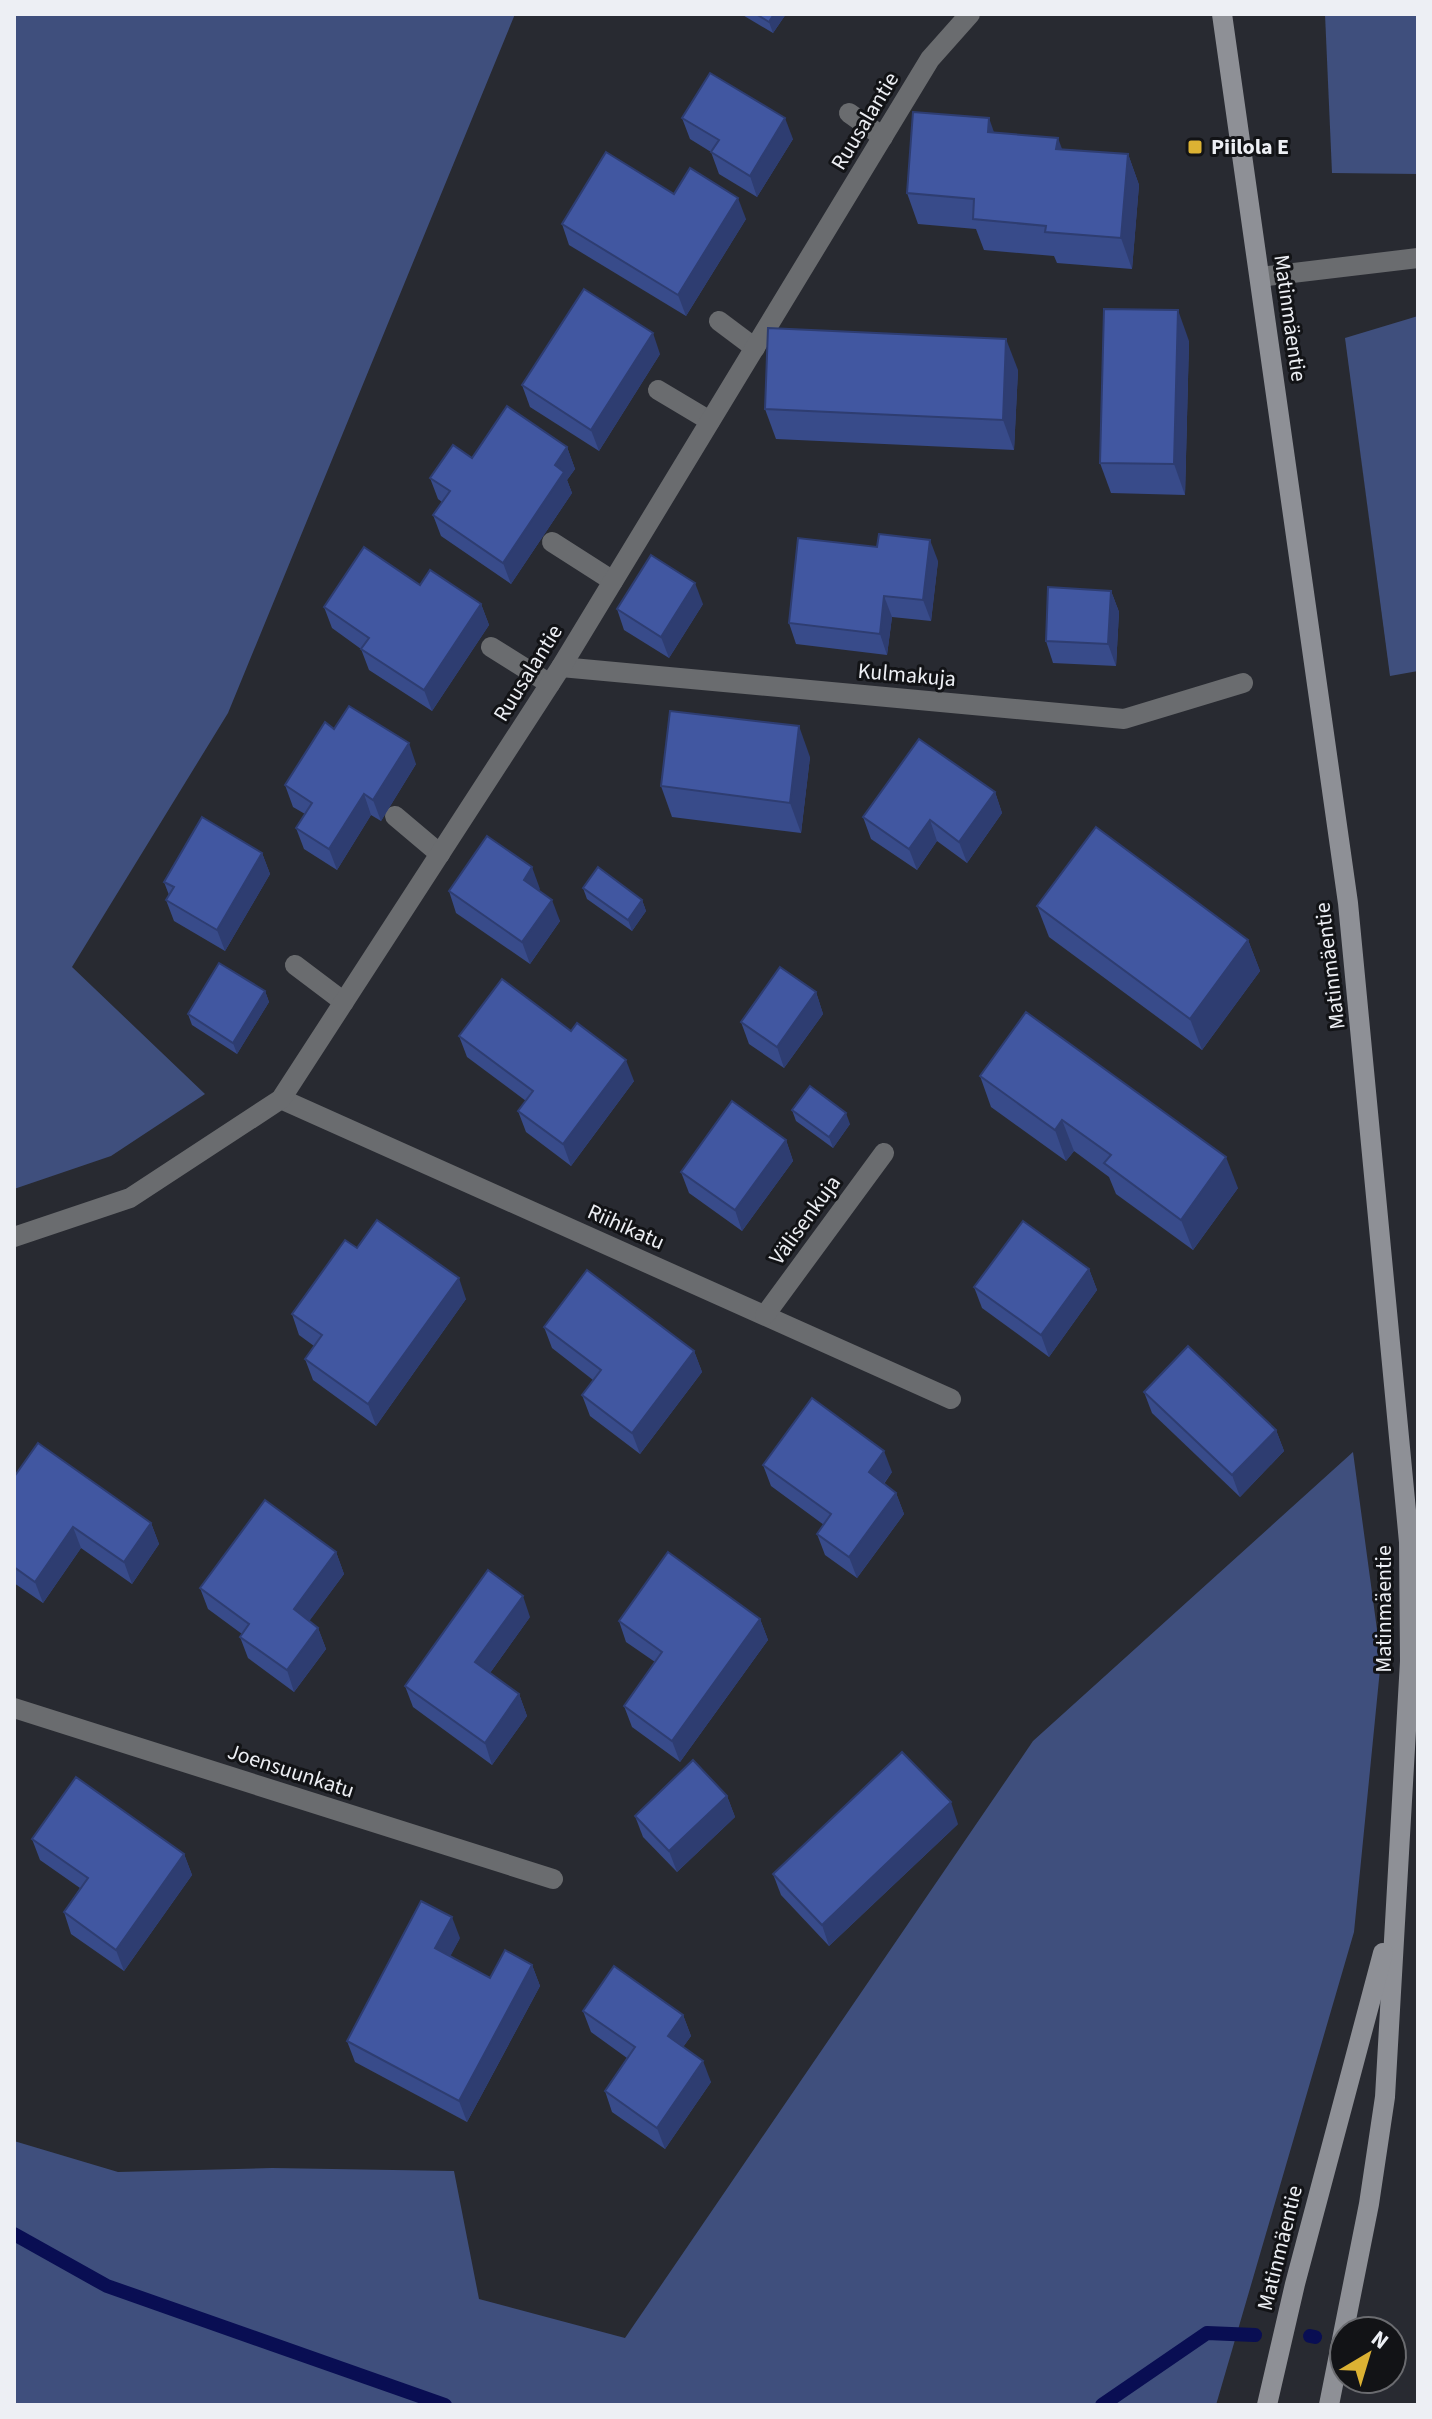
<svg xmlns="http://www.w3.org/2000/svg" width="1432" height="2419" font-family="'Source Sans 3',sans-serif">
<rect width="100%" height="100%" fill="#282a31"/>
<g fill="#3f4f7d">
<path d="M14,14H515L228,713L72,967L205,1094L111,1156L14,1189Z"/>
<path d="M1325,14H1418V174L1332,173Z"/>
<path d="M1418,316V671L1390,676L1345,338Z"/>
<path d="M1353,1452L1381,1659L1354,1932L1216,2405H14V2141L118,2172L272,2168L454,2171L479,2299L625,2338L1033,1741Z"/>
</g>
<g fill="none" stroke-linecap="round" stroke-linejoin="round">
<g stroke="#090e53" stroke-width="14">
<path d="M14,2234L107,2286L445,2405"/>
<path d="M1310,2336L1315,2337"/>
<path d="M1102,2405L1207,2333L1255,2335"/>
</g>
<g stroke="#6a6c6f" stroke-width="20">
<path d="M849,113L883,137"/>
<path d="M719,321L755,348"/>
<path d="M658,390L710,421"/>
<path d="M552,542L613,581"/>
<path d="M491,647L550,684"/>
<path d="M395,816L440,854"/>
<path d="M295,965L344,1002"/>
</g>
<g stroke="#6a6c6f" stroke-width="20">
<path d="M1260,277L1418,258"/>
<path d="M561,667L1124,719L1243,683"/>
<path d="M281,1099L951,1399"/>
<path d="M14,1237L130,1198L281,1099L561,667L930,59L970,14"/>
<path d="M765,1315L884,1153"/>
<path d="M14,1708L553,1879"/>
</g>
<g stroke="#8e9096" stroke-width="20">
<path d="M1222,14L1348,903L1409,1542L1410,1661L1385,2097L1369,2204L1329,2405"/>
<path d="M1267,2405L1295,2284L1383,1953"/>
</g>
</g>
<g fill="#384b8a">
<path d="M741,14H786L773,33Z"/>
<path d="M682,118L793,139L757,197L719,174L711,152L690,139Z"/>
<path d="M995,132L1062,149L1128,154L1139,185L1132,269L1057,263L1054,256L984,250L976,229L918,224L907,193Z"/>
<path d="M674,194L746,219L686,316L569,245L562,224Z"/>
<path d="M1189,341L1185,495L1111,493L1100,463Z"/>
<path d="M660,354L599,451L530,407L522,385Z"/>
<path d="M1018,370L1014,450L776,439L765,409Z"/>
<path d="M567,447L575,469L567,480L572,493L511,584L441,536L433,515L442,502L438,499L430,478L472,458Z"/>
<path d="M938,561L931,621L892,617L887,655L796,644L789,623Z"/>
<path d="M420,585L481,604L489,625L432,711L369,670L361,649L332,628L324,607Z"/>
<path d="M1111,591L1119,612L1116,666L1053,663L1046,641Z"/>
<path d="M703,604L669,658L624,630L617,609Z"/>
<path d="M334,729L416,764L381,821L371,815L337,870L304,849L296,828L305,814L293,807L285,785Z"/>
<path d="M810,757L801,833L672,817L661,786Z"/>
<path d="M995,792L1002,813L967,863L937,841L917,870L871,839L863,817Z"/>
<path d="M262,853L270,874L225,951L174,921L166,900L169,895L164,882Z"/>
<path d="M583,888L642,900L646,911L632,931L587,899Z"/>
<path d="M540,889L538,890L560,921L530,964L456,913L449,891Z"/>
<path d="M1037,906L1248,940L1260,971L1202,1050L1049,937Z"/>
<path d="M265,991L269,1002L237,1054L192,1025L188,1014Z"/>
<path d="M816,992L823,1014L784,1068L749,1044L741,1022Z"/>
<path d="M459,1036L634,1081L571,1166L526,1132L518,1111L526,1101L467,1057Z"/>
<path d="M980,1076L1238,1188L1193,1250L1116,1194L1109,1177L1074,1151L1066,1161L991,1107Z"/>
<path d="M792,1110L850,1124L833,1148L796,1121Z"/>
<path d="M786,1140L793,1161L742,1231L689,1193L681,1172Z"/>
<path d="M357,1248L466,1299L376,1426L313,1380L305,1359L314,1346L299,1335L292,1314Z"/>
<path d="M1089,1269L1097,1290L1049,1357L982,1308L974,1287Z"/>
<path d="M544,1327L694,1351L702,1372L640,1454L590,1416L582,1395L593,1380L552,1348Z"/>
<path d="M1144,1392L1276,1430L1284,1451L1240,1497L1152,1413Z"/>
<path d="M763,1465L892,1472L884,1484L896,1493L904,1514L857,1578L825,1555L817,1534L824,1525L771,1486Z"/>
<path d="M14,1477L151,1523L159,1544L132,1584L81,1548L43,1603L14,1583Z"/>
<path d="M336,1552L344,1574L309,1621L318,1628L326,1649L294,1692L248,1658L240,1637L242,1634L208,1609L200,1588Z"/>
<path d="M530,1617L490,1673L519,1694L527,1716L492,1765L413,1707L405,1686Z"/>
<path d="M760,1619L768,1640L680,1762L632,1727L624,1706L655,1662L626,1642L619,1621Z"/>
<path d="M727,1796L735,1817L677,1872L643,1837L635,1816Z"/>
<path d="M958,1824L829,1946L781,1895L773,1874Z"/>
<path d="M32,1839L184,1854L192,1875L124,1971L71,1934L64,1912L80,1888L40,1860Z"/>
<path d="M460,1938L450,1956L490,1978L532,1965L540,1986L467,2122L355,2062L347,2041Z"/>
<path d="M583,2011L683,2015L691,2036L683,2047L711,2082L665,2149L612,2112L605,2091L627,2058L591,2032Z"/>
</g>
<g fill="#2e3d71">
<path d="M774,14H786L773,33L769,22Z"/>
<path d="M785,118L793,139L757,197L750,176Z"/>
<path d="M989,118L1000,149L988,132Z"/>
<path d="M1058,138L1069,168L1056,149Z"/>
<path d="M1128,154L1139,185L1132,269L1121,238Z"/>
<path d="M738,198L746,219L686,316L678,295Z"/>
<path d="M1178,310L1189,341L1185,495L1174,464Z"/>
<path d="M653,333L660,354L599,451L591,430Z"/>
<path d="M1006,339L1018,370L1014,450L1003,420Z"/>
<path d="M567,447L575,469L567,480L572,493L511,584L503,563L555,465Z"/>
<path d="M930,540L938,561L931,621L923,600Z"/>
<path d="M695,583L703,604L669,658L661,637Z"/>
<path d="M1111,591L1119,612L1116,666L1108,644Z"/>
<path d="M884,596L892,617L887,655L880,634Z"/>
<path d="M481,604L489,625L432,711L424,690Z"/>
<path d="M799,726L810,757L801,833L790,803Z"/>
<path d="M409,743L416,764L381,821L373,800Z"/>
<path d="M995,792L1002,813L967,863L959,842Z"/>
<path d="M364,794L371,815L337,870L329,849Z"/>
<path d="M930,820L937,841L917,870L909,849Z"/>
<path d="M262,853L270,874L225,951L217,930Z"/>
<path d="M532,867L540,889L531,901L524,880Z"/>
<path d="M552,900L560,921L530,964L522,942Z"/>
<path d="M642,900L646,911L632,931L628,920Z"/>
<path d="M1248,940L1260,971L1202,1050L1190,1019Z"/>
<path d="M265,991L269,1002L237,1054L233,1043Z"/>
<path d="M816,992L823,1014L784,1068L777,1047Z"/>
<path d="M626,1060L634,1081L571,1166L563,1144Z"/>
<path d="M846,1113L850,1124L833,1148L829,1137Z"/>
<path d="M1062,1120L1074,1151L1066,1161L1055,1130Z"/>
<path d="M786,1140L793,1161L742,1231L735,1210Z"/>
<path d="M1226,1157L1238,1188L1193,1250L1181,1220Z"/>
<path d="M1089,1269L1097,1290L1049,1357L1041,1335Z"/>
<path d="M459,1278L466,1299L376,1426L368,1404Z"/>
<path d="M694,1351L702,1372L640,1454L632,1433Z"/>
<path d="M1276,1430L1284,1451L1240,1497L1232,1475Z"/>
<path d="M884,1451L892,1472L876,1494L869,1472Z"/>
<path d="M896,1493L904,1514L857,1578L849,1557Z"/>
<path d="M151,1523L159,1544L132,1584L124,1562Z"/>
<path d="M73,1527L81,1548L43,1603L35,1582Z"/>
<path d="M336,1552L344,1574L302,1631L294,1609Z"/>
<path d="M523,1596L530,1617L482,1684L475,1662Z"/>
<path d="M760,1619L768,1640L680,1762L672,1741Z"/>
<path d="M318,1628L326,1649L294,1692L287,1670Z"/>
<path d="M519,1694L527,1716L492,1765L485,1743Z"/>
<path d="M727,1796L735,1817L677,1872L669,1851Z"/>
<path d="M951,1802L958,1824L829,1946L822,1925Z"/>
<path d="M184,1854L192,1875L124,1971L116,1950Z"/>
<path d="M452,1917L460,1938L443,1970L435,1948Z"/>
<path d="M532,1965L540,1986L467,2122L459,2101Z"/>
<path d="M683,2015L691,2036L676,2057L668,2036Z"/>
<path d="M703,2061L711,2082L665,2149L657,2128Z"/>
</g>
<g fill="#4157a1" stroke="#2e3d71" stroke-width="2">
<path d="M756,14H774L769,22Z"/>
<path d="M710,73L785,118L750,176L711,152L719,140L682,118Z"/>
<path d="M913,112L989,118L988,132L1058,138L1056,149L1128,154L1121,238L1045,232L1046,226L973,219L974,199L907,193Z"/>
<path d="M606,152L674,194L690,168L738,198L678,295L562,224Z"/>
<path d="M584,289L653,333L591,430L522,385Z"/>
<path d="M1104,309L1178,310L1174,464L1100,463Z"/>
<path d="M768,328L1006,339L1003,420L765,409Z"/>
<path d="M507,406L567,447L555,465L564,472L503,563L433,515L450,491L430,478L453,445L472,458Z"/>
<path d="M879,534L930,540L923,600L884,596L880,634L789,623L798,538L877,547Z"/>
<path d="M364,547L420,585L430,570L481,604L424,690L361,649L369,638L324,607Z"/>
<path d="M651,555L695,583L661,637L617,609Z"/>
<path d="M1048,587L1111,591L1108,644L1046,641Z"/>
<path d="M349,706L409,743L373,800L364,794L329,849L296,828L312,803L285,785L325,722L334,729Z"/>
<path d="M670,711L799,726L790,803L661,786Z"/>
<path d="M919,739L995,792L959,842L930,820L909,849L863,817Z"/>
<path d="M202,817L262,853L217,930L166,900L174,887L164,882Z"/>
<path d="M1096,827L1248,940L1190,1019L1037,906Z"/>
<path d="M487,836L532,867L524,880L552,900L522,942L449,891Z"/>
<path d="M598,867L642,900L628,920L583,888Z"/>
<path d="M219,963L265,991L233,1043L188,1014Z"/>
<path d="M780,967L816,992L777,1047L741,1022Z"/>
<path d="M502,979L571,1031L577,1023L626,1060L563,1144L518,1111L533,1091L459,1036Z"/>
<path d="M1026,1012L1226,1157L1181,1220L1104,1163L1111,1155L1062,1120L1055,1130L980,1076Z"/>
<path d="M810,1086L846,1113L829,1137L792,1110Z"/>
<path d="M732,1101L786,1140L735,1210L681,1172Z"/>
<path d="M377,1220L459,1278L368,1404L305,1359L322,1335L292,1314L345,1240L357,1248Z"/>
<path d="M1023,1221L1089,1269L1041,1335L974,1287Z"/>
<path d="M587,1270L694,1351L632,1433L582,1395L601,1370L544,1327Z"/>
<path d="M1188,1346L1276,1430L1232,1475L1144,1392Z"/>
<path d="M812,1398L884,1451L869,1472L896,1493L849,1557L817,1534L831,1514L763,1465Z"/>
<path d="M38,1443L151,1523L124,1562L73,1527L35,1582L14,1567V1477Z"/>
<path d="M265,1500L336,1552L294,1609L318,1628L287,1670L240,1637L249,1624L200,1588Z"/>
<path d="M668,1552L760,1619L672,1741L624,1706L662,1652L619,1621Z"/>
<path d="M488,1570L523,1596L475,1662L519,1694L485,1743L405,1686Z"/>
<path d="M902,1752L951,1802L822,1925L773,1874Z"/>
<path d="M693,1760L727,1796L669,1851L635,1816Z"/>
<path d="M76,1777L184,1854L116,1950L64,1912L88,1878L32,1839Z"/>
<path d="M421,1901L452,1917L435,1948L490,1978L505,1950L532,1965L459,2101L347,2041Z"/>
<path d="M614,1966L683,2015L668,2036L703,2061L657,2128L605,2091L635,2047L583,2011Z"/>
</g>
<rect fill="#dcb233" stroke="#121316" stroke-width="3" x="1187" y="139" width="16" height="16" rx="4"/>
<g text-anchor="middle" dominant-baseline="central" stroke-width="6" stroke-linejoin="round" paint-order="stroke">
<g font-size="22" fill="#edeff4" stroke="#121316">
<text transform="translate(865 121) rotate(-59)">Ruusalantie</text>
<text transform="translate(1290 318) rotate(82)">Matinmäentie</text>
<text transform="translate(528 673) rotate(-58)">Ruusalantie</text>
<text transform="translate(907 675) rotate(5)">Kulmakuja</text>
<text transform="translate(1330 966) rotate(-97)">Matinmäentie</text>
<text transform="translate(805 1220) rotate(-54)">Välisenkuja</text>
<text transform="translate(626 1227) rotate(24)">Riihikatu</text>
<text transform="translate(1384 1609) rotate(-90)">Matinmäentie</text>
<text transform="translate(291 1771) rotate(18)">Joensuunkatu</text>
<text transform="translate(1280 2248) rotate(-76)">Matinmäentie</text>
</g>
<g font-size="22" font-weight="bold" fill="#edeff4" stroke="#121316" text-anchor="start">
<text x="1211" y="147">Piilola E</text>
</g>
</g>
<rect width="1432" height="2419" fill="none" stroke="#edeff4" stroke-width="32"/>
<g transform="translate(1368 2355) rotate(38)"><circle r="38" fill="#121316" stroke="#6a6b6f" stroke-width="2"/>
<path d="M0-6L14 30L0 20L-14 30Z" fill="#dcb233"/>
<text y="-12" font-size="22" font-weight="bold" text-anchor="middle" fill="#edeff4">N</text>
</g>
</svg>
